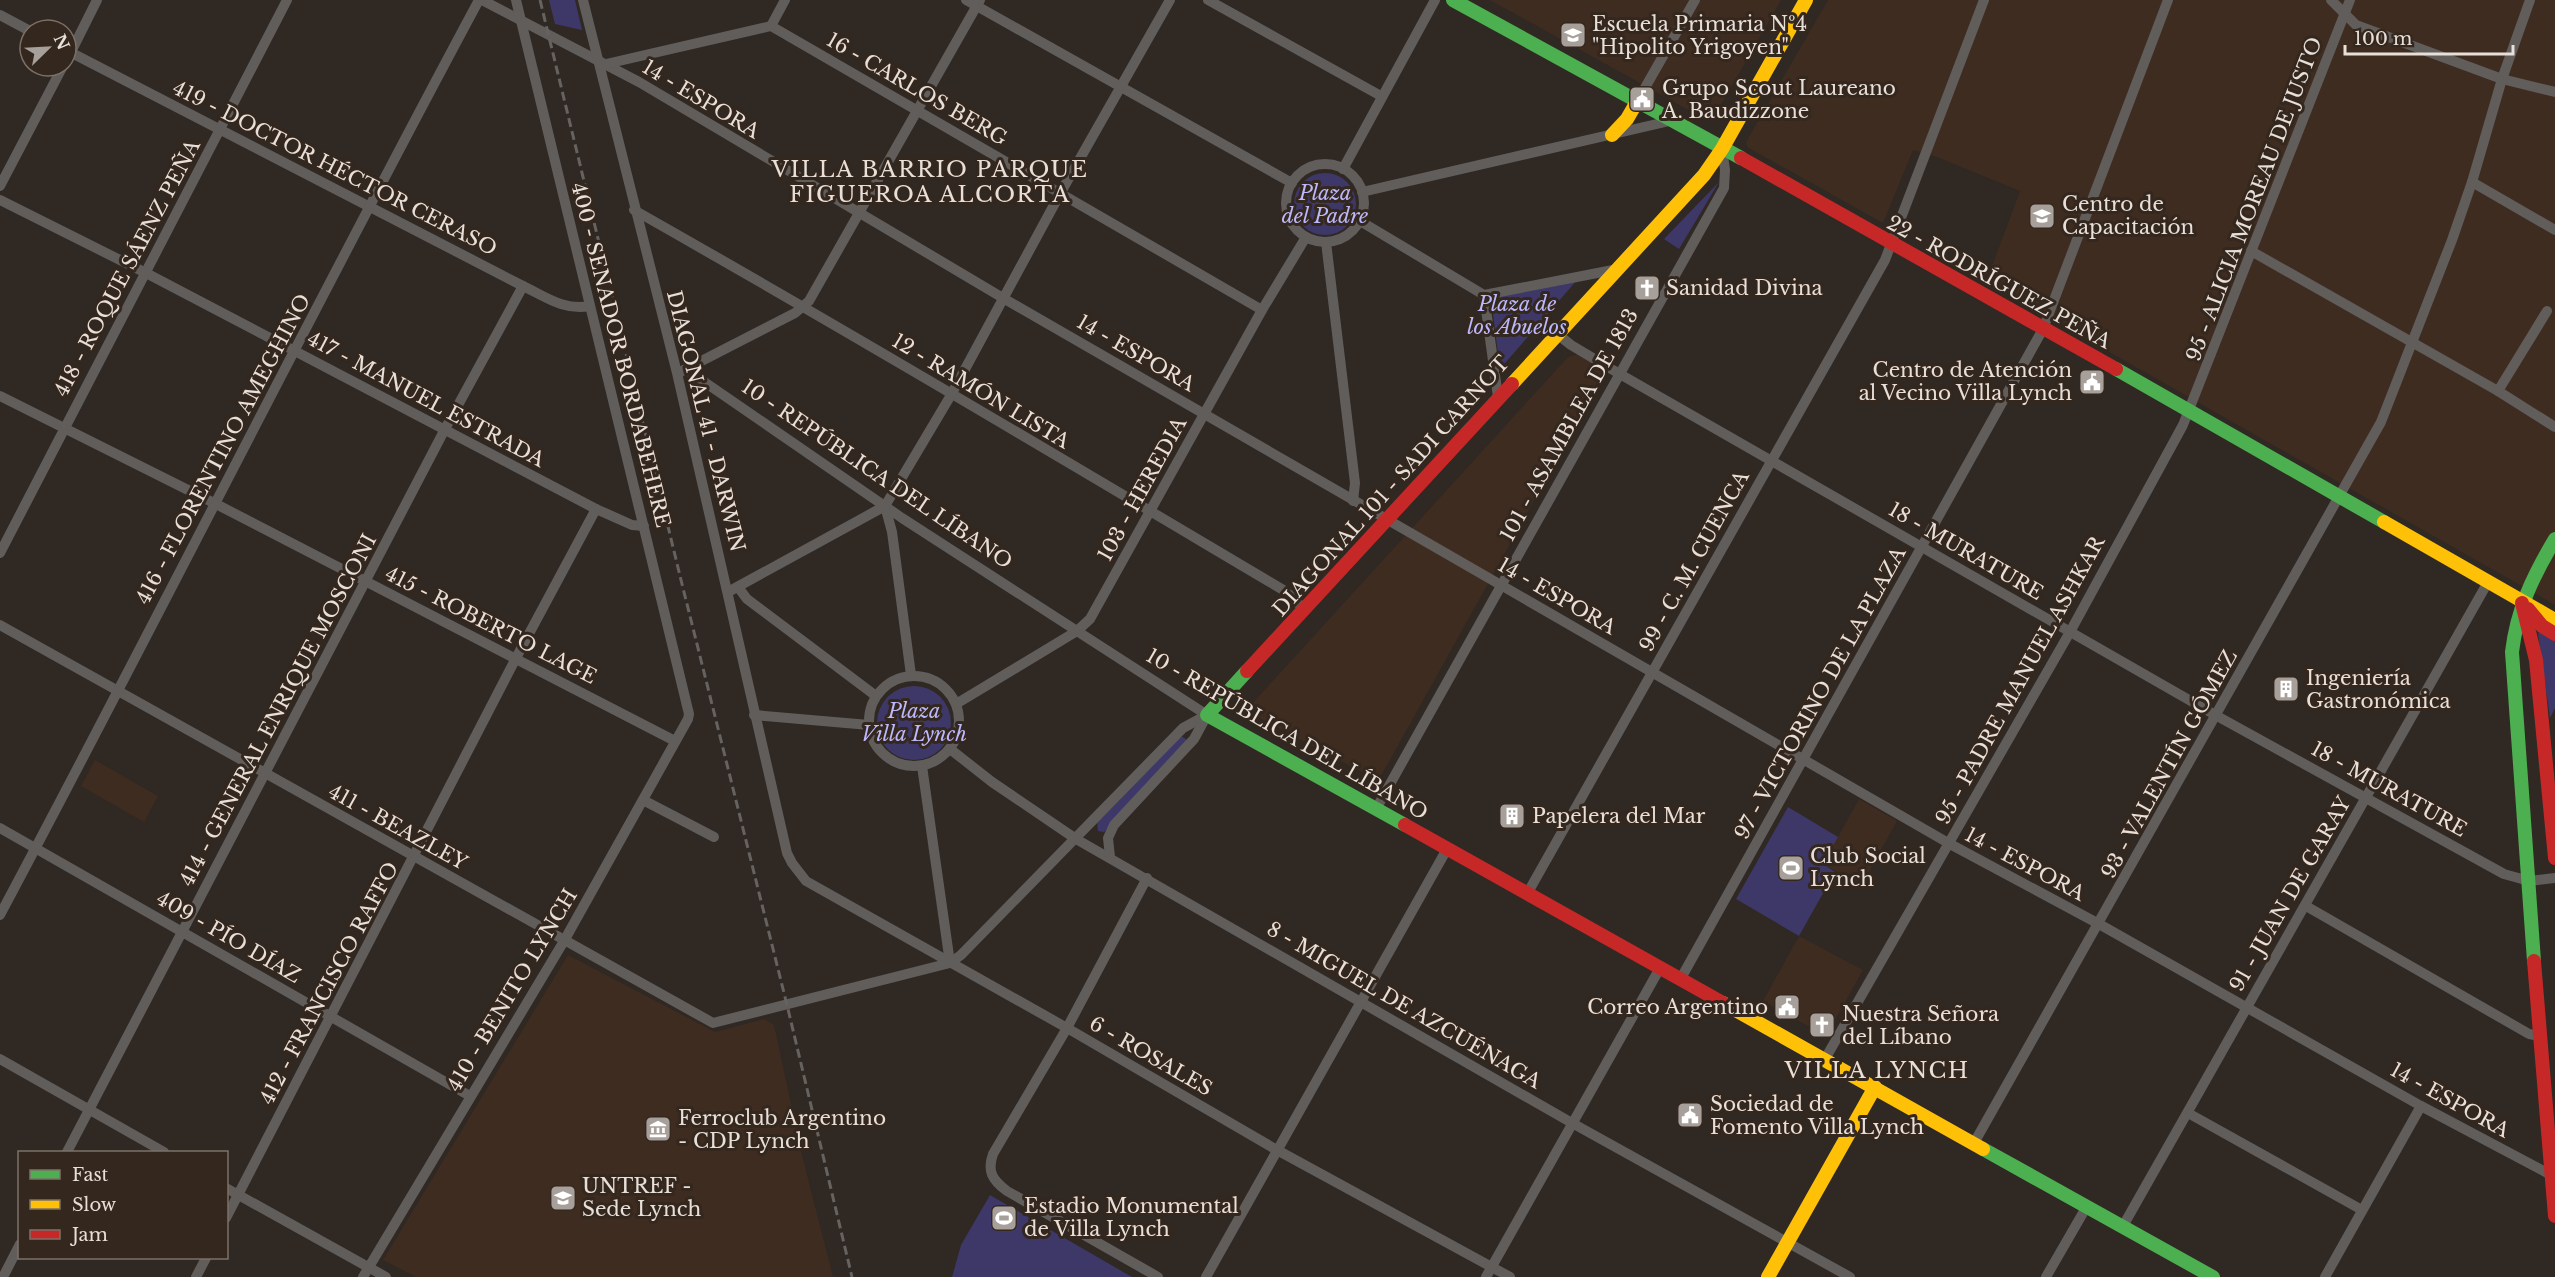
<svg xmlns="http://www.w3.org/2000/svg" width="2555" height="1277" font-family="'Libre Baskerville',serif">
<rect width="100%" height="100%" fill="#2f2823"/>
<g fill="#3e2c20">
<path d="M1490,0H1781L1718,110L1703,118Z"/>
<path d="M1828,0H2555V605L1986,282L2020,191L1937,157L1913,150L1883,223L1747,147L1746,142Z"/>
<path d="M1579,354L1605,373L1381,776L1373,778L1252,714L1250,706L1568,357Z"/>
<path d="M95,760L158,796L144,822L81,786Z"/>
<path d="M1859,799L1897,821L1861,886L1823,864Z"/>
<path d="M1799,936L1863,970L1826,1036L1763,1001Z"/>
<path d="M568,955L715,1032L764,1019L774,1025L802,1155L833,1277H416L383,1260Z"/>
</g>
<g fill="#3e3868">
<path d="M549,0H575L582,30L555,24Z"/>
<circle cx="1325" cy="204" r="31"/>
<path d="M1719,182L1679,249L1664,239Z"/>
<path d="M1577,280L1500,369L1491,298Z"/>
<path d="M2543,632L2555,638V708L2550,718L2538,633Z"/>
<circle cx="914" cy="723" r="37"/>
<path d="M1178,737H1183L1186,739V744L1104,832L1098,831L1097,822Z"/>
<path d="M1788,807L1838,837L1823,864L1835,872L1799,936L1736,899Z"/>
<path d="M990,1195L1132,1277H952L961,1245Z"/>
</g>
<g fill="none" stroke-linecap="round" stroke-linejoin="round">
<g stroke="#605d5b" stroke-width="10">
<path d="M482,0L639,82L1003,298L1950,844L2099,924L2421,1106L2555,1177"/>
<path d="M583,0L677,373L787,853L792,863L806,881L1067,1028L1277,1150L1510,1277"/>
<path d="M966,0L1292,183"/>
<path d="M1208,0L1381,96"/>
<path d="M2331,0L2356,25L2502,79L2555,92"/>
<path d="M0,15L30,31"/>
<path d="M771,26L1262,310"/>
<path d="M66,50L523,286C546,297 564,311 590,306"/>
<path d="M68,58L97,0"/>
<path d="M606,64L771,26L785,0"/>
<path d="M1638,100L1695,0"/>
<circle cx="1325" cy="203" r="39"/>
<path d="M1343,169L1435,0"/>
<path d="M2472,182L2555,230"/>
<path d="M0,186L63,66"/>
<path d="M1362,192L1674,120"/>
<path d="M0,200L146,273L596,509L632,525L644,526"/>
<path d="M634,210C853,334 1069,463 1285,591L1304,609"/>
<path d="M1360,221L1484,295L1618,269"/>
<path d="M1326,242L1355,483L1353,501"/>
<path d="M2251,251L2498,391L2555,427"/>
<path d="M1484,295L1498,397"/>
<path d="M1556,333L1571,345L1618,373L2217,716L2504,874L2529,881L2555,878"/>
<path d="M687,370L902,518L1207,715"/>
<path d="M682,371L795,313L809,301L980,0"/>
<path d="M2498,391L2547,311"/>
<path d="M0,396L216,504L675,741"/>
<path d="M885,506L892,532L911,675"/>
<path d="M0,553L287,0"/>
<path d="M738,587L747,599L876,696"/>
<path d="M728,592L885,506L951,395L1061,192L1170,0"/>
<path d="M0,625L713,1023L950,963L961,955L1183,728L1207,715"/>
<circle cx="914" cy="721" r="45"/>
<path d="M956,704L1077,631L1090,619L1262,310L1306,237"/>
<path d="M754,715L869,725"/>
<path d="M950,749L992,782L1076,839L1572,1123L1850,1277"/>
<path d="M922,766L950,963"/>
<path d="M643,800L714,837"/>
<path d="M1376,809L1724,188L1725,170L1722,149"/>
<path d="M0,828L470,1096"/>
<path d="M1110,857L1108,838L1114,825L1194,739L1207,715"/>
<path d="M1147,878L1067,1028L993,1154C987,1171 992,1180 1007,1191L1158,1277"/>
<path d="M1527,894L1885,260L1984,0"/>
<path d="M2306,906L2529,1034L2540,1036"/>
<path d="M0,915C162,611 316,303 479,0"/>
<path d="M1680,980L2043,329L2168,0"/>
<path d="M0,1059L164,1152"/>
<path d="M1825,1059L2070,632L2183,425L2350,0"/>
<path d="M2188,1113L2362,1210"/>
<path d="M1974,1143L2381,422L2452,240L2472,182L2502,79L2530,0"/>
<path d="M67,1152L445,429L523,286"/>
<path d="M226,1188L386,1277"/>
<path d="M226,1218L516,658L596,509"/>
<path d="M2123,1226L2488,582"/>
<path d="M3,1277L20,1244"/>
<path d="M196,1277L206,1258"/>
<path d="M363,1277L564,941L688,719L689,714L516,0"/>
<path d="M1206,1277L1447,849"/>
<path d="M1486,1277L1660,968"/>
<path d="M2046,1277L2087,1206"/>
<path d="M2325,1277L2421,1106"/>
</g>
<g stroke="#4caf50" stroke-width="14">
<path d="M1453,0L1741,158"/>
<path d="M2116,369L2384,522"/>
<path d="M1247,671L1207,715L1405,825"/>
<path d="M2534,961L2512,652C2517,609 2533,576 2555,539"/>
<path d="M1983,1149L2213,1277"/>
</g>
<g stroke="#ffc107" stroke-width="14">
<path d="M1612,135L1627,119L1638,100"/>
<path d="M1512,384L1704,175L1722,149L1806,0"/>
<path d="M2384,522L2555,620"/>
<path d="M1723,1003L1983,1149"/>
<path d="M1768,1277L1875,1087"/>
</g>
<g stroke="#c62828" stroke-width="14">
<path d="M1741,158L2116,369"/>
<path d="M2522,603L2536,660L2555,858"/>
<path d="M2528,609L2542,626L2555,634"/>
<path d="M1247,671L1512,384"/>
<path d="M1405,825L1723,1003"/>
<path d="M2534,961L2555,1216"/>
</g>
<path stroke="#656260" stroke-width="3" stroke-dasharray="9 4.5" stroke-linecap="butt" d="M540,0L681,580L787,1005L852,1277"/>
</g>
<defs>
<symbol id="school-square" viewBox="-11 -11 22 22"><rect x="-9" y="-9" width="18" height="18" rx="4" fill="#a79f99" stroke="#34271e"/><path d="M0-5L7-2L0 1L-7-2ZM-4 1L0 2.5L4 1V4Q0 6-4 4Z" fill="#fff"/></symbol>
<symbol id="civic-square" viewBox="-11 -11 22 22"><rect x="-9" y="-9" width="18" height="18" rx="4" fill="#a79f99" stroke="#34271e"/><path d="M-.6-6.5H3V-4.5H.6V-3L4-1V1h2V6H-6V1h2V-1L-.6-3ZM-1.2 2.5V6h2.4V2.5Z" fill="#fff"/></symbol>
<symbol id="university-square" viewBox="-11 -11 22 22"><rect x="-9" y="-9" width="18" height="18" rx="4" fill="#a79f99" stroke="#34271e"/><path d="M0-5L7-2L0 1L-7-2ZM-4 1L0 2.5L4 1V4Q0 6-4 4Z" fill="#fff"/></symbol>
<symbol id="church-square" viewBox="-11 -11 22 22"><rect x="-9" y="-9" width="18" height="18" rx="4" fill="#a79f99" stroke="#34271e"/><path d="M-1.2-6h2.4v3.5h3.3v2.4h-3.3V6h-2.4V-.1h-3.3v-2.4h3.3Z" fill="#fff"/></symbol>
<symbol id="building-square" viewBox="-11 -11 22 22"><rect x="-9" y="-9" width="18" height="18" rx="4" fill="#a79f99" stroke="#34271e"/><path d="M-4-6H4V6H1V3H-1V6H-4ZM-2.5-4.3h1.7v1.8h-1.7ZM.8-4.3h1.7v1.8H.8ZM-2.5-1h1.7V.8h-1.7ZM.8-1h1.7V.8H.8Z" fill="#fff"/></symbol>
<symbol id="stadium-square" viewBox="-11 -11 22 22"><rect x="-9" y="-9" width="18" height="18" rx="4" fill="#a79f99" stroke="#34271e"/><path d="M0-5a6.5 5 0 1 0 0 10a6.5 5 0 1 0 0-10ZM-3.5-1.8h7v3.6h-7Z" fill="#fff"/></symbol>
<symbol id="museum-square" viewBox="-11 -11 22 22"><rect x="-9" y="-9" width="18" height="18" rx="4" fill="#a79f99" stroke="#34271e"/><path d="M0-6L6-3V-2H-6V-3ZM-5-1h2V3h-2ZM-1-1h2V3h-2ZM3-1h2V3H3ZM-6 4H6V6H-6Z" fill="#fff"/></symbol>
</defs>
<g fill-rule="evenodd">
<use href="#school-square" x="1558" y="20" width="30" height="30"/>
<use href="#civic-square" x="1627" y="84" width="30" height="30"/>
<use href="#university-square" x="2027" y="201" width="30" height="30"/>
<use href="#church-square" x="1632" y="273" width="30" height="30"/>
<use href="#civic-square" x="2077" y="367" width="30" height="30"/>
<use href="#building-square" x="2271" y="674" width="30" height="30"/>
<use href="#building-square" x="1497" y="801" width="30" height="30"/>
<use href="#stadium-square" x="1776" y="853" width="30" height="30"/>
<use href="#civic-square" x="1772" y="992" width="30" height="30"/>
<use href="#church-square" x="1807" y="1010" width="30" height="30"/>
<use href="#civic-square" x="1675" y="1100" width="30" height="30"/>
<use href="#museum-square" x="643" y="1114" width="30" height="30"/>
<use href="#university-square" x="548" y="1183" width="30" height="30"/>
<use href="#stadium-square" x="989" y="1203" width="30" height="30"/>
</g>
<g text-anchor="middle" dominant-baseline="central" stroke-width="6" stroke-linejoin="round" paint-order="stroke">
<g font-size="20" fill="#e8dfd9" stroke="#34271e" text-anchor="start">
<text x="1592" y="24">Escuela Primaria Nº4<tspan x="1592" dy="23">"Hipolito Yrigoyen"</tspan></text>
<text x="1662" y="88">Grupo Scout Laureano<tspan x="1662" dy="23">A. Baudizzone</tspan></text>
<text x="2062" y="204">Centro de<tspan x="2062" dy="23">Capacitación</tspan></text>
<text x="1666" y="288">Sanidad Divina</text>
<text x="2072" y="370" text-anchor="end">Centro de Atención<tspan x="2072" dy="23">al Vecino Villa Lynch</tspan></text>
<text x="2306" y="678">Ingeniería<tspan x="2306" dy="23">Gastronómica</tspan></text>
<text x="1532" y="816">Papelera del Mar</text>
<text x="1810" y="856">Club Social<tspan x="1810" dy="23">Lynch</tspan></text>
<text x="1768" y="1007" text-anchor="end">Correo Argentino</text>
<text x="1842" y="1014">Nuestra Señora<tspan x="1842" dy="23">del Líbano</tspan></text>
<text x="1710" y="1104">Sociedad de<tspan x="1710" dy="23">Fomento Villa Lynch</tspan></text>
<text x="678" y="1118">Ferroclub Argentino<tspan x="678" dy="23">- CDP Lynch</tspan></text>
<text x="582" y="1186">UNTREF -<tspan x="582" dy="23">Sede Lynch</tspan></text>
<text x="1024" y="1206">Estadio Monumental<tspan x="1024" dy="23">de Villa Lynch</tspan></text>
</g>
<g font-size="20" fill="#e8dfd9" stroke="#34271e">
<text transform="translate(917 89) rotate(30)">16 - CARLOS BERG</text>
<text transform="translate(701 99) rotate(31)">14 - ESPORA</text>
<text transform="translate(335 168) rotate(27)">419 - DOCTOR HÉCTOR CERASO</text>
<text transform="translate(2254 199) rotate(-69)">95 - ALICIA MOREAU DE JUSTO</text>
<text transform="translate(127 268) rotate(-62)">418 - ROQUE SÁENZ PEÑA</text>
<text transform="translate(1999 282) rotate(29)">22 - RODRÍGUEZ PEÑA</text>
<text transform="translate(1136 353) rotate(30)">14 - ESPORA</text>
<text transform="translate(621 355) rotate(76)">400 - SENADOR BORDABEHERE</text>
<text transform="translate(981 391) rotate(31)">12 - RAMÓN LISTA</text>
<text transform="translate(426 399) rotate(28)">417 - MANUEL ESTRADA</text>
<text transform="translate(706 421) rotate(76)">DIAGONAL 41 - DARWIN</text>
<text transform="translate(1569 425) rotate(-61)">101 - ASAMBLEA DE 1813</text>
<text transform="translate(223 449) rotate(-62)">416 - FLORENTINO AMEGHINO</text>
<text transform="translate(877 474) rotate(34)">10 - REPÚBLICA DEL LÍBANO</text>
<text transform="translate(1391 486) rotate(-48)">DIAGONAL 101 - SADI CARNOT</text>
<text transform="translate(1142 489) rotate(-61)">103 - HEREDIA</text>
<text transform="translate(1966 551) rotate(30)">18 - MURATURE</text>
<text transform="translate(1694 561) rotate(-61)">99 - C. M. CUENCA</text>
<text transform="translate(1557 596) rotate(30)">14 - ESPORA</text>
<text transform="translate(491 625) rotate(27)">415 - ROBERTO LAGE</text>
<text transform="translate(2020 680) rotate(-61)">95 - PADRE MANUEL ASHKAR</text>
<text transform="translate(1820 693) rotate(-61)">97 - VICTORINO DE LA PLAZA</text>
<text transform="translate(278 710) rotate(-62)">414 - GENERAL ENRIQUE MOSCONI</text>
<text transform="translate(1287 734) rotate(30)">10 - REPÚBLICA DEL LÍBANO</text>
<text transform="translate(2169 764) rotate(-61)">93 - VALENTÍN GÓMEZ</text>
<text transform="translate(2389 789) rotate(29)">18 - MURATURE</text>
<text transform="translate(398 827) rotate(29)">411 - BEAZLEY</text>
<text transform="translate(2025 864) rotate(28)">14 - ESPORA</text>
<text transform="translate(2290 894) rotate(-60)">91 - JUAN DE GARAY</text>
<text transform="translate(229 937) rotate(30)">409 - PÍO DÍAZ</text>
<text transform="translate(329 983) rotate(-62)">412 - FRANCISCO RAFFO</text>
<text transform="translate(512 990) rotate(-59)">410 - BENITO LYNCH</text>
<text transform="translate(1404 1005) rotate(30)">8 - MIGUEL DE AZCUÉNAGA</text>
<text transform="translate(1151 1056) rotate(30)">6 - ROSALES</text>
<text transform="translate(2450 1100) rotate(29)">14 - ESPORA</text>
</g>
<g font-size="20" font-style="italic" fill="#bbb8fc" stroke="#34271e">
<text x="1325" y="193">Plaza<tspan x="1325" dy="23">del Padre</tspan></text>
<text x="1517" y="304">Plaza de<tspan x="1517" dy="23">los Abuelos</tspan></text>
<text x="914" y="711">Plaza<tspan x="914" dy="23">Villa Lynch</tspan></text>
</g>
<g font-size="22" letter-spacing="1.5" fill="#e8dfd9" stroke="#34271e">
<text x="930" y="169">VILLA BARRIO PARQUE<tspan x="930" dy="25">FIGUEROA ALCORTA</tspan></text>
<text x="1877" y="1070">VILLA LYNCH</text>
</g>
</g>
<rect x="18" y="1151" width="210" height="108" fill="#34271e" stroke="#7c7169" stroke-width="1.5"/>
<rect x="30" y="1170" width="30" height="9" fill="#4caf50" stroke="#7c7169" stroke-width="1.5"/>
<text x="72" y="1181" font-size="18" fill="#e8dfd9">Fast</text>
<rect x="30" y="1200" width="30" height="9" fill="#ffc107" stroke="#7c7169" stroke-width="1.5"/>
<text x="72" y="1211" font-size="18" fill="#e8dfd9">Slow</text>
<rect x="30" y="1230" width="30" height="9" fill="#c62828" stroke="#7c7169" stroke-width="1.5"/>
<text x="72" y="1241" font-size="18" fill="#e8dfd9">Jam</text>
<g transform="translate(48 48) rotate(66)"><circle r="28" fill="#34271e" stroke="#7c7169" stroke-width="1.5"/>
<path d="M0-4.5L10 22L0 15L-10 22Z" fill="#a79f99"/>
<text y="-9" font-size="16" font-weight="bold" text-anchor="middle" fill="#e8dfd9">N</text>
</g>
<path d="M2345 45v9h168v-9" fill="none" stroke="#e8dfd9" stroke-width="3"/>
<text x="2354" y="45" font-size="18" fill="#e8dfd9" stroke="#34271e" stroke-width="4.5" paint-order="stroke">100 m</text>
</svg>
